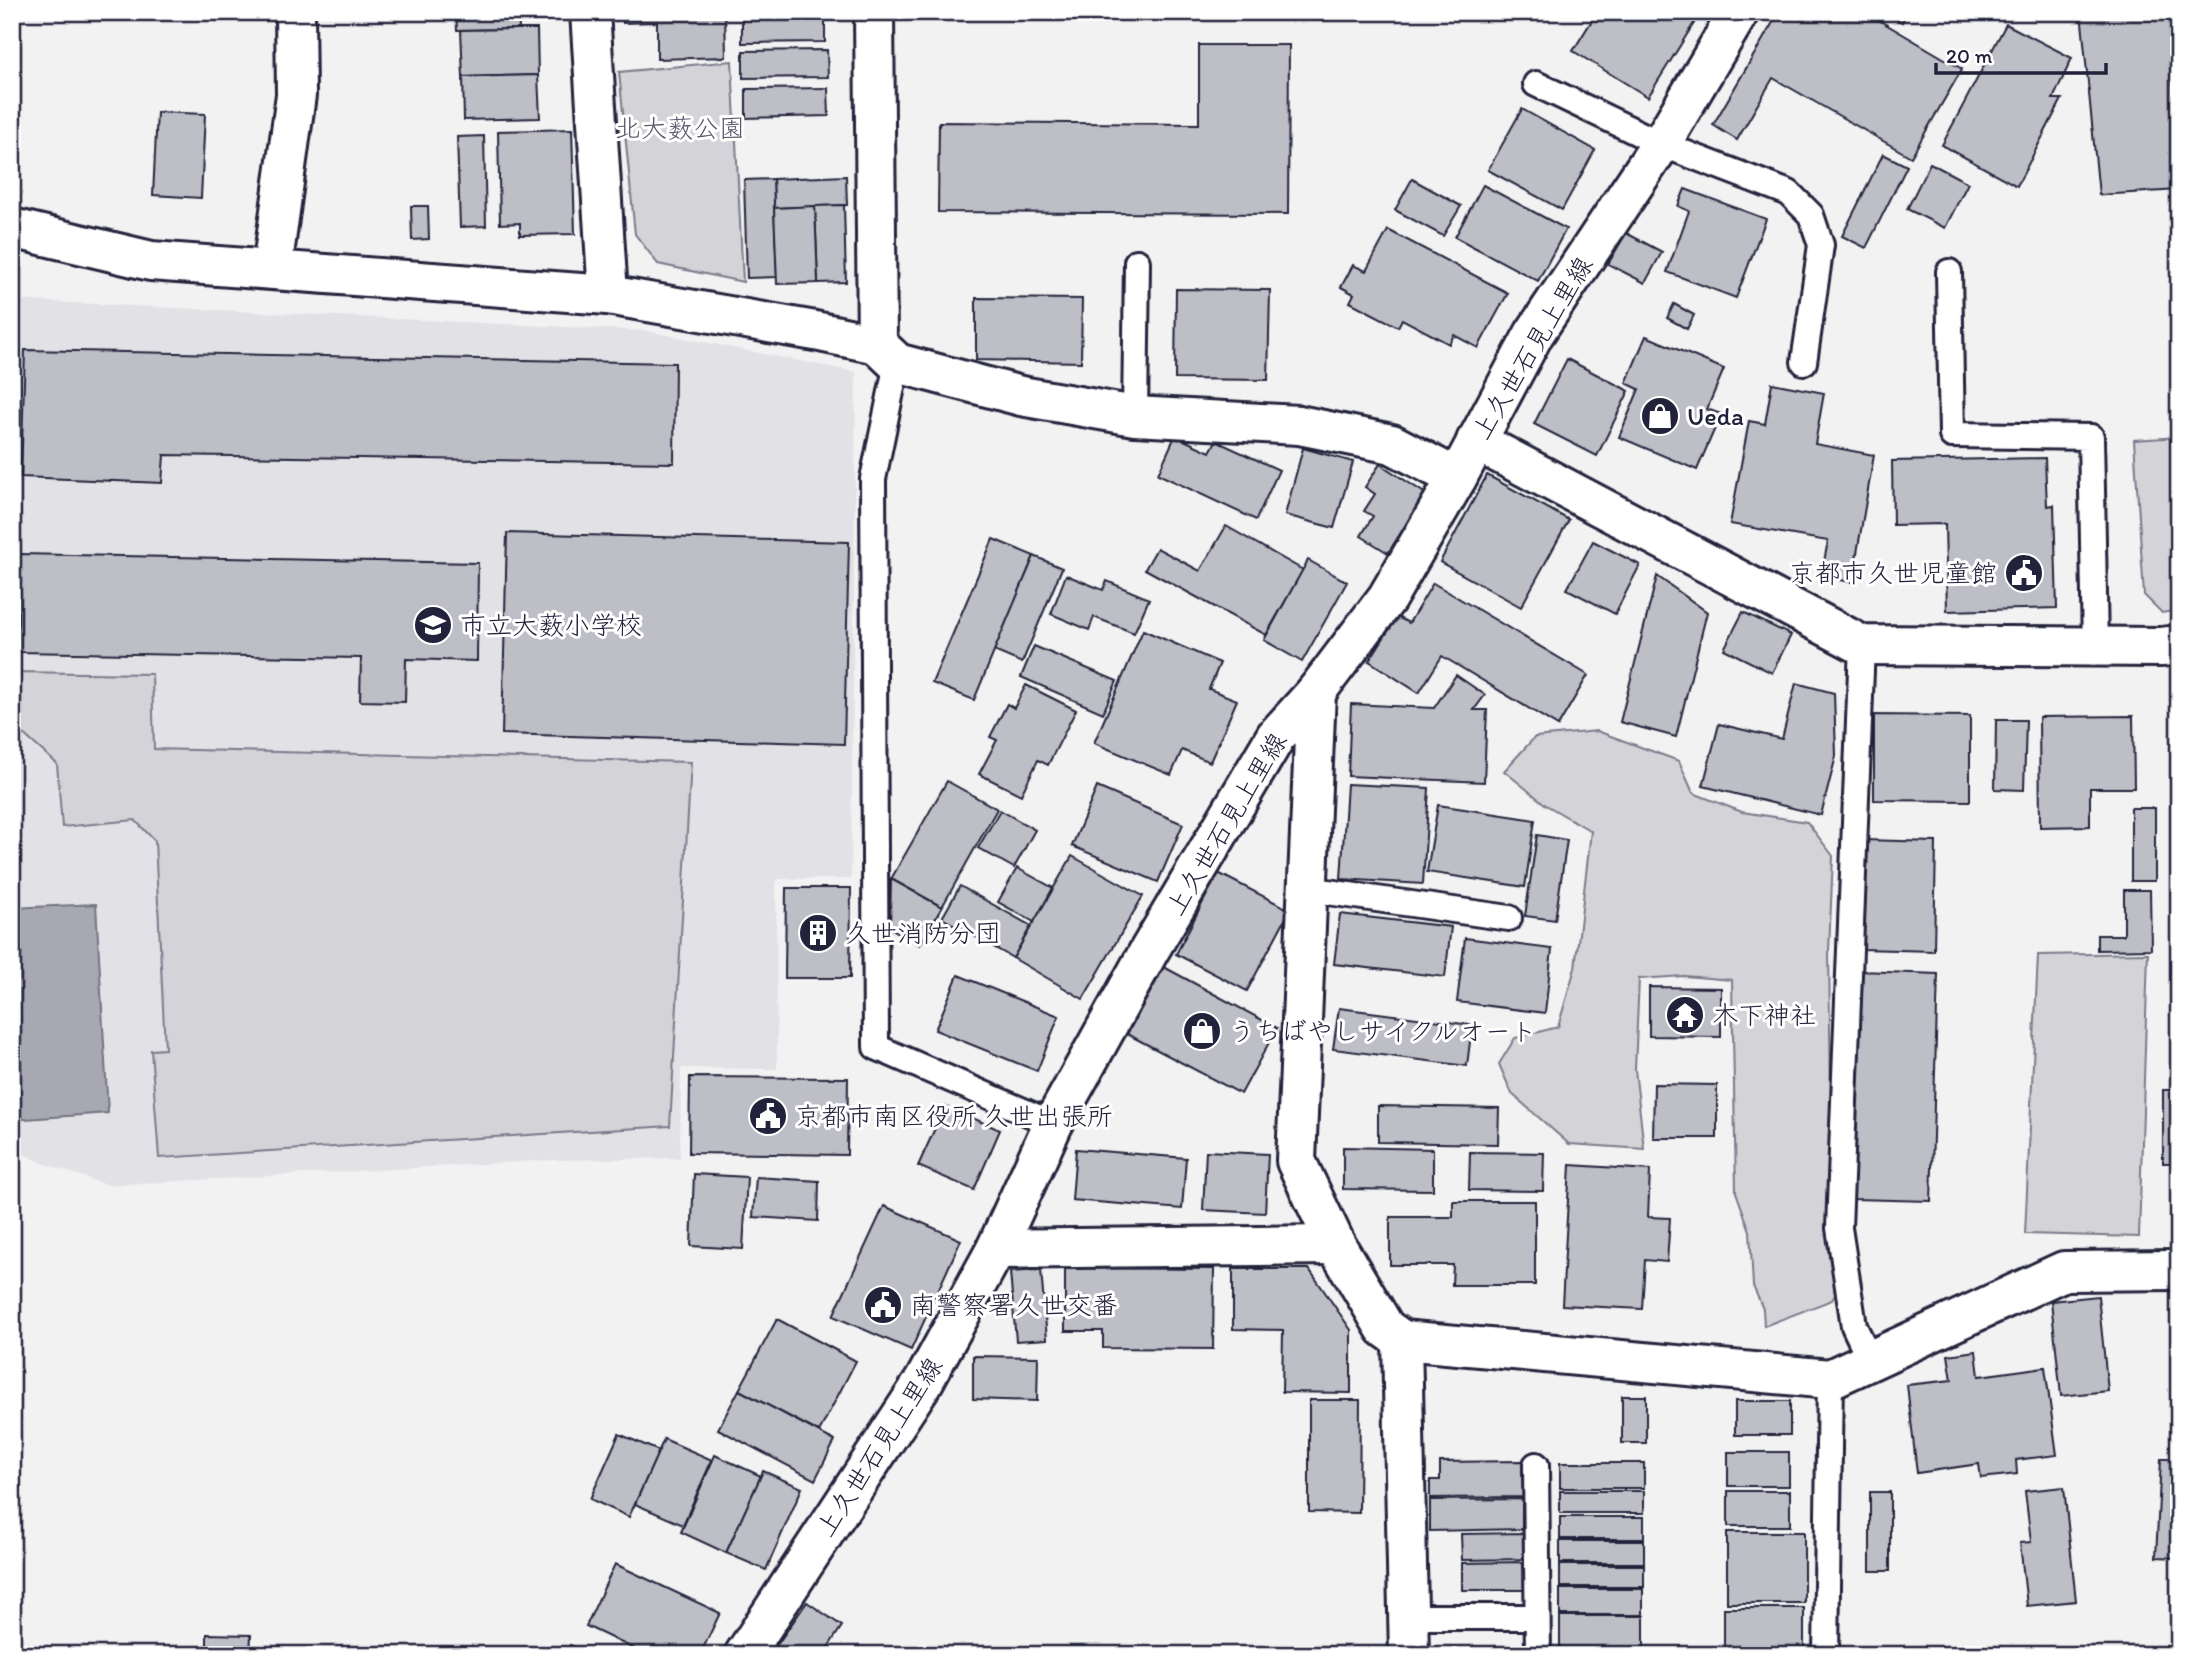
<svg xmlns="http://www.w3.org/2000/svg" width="2191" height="1667" font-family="Itim,'Klee One',sans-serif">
<rect width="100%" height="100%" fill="#f2f2f3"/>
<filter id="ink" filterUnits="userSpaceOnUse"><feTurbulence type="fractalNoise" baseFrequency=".0143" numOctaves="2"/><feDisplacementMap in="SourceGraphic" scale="14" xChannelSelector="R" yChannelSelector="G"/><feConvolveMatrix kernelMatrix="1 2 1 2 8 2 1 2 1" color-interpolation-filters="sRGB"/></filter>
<g filter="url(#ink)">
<path fill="#e2e2e6" d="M12,300L647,331L856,372L851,879H776L777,1069L681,1068L680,1158L553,1160L107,1185L43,1163L12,1149Z"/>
<g fill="#d3d3d8" stroke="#7a7a8a" stroke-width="2">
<path d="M732,61L743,282L658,264L635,234L619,72Z"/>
<path d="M2179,437V610L2162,613L2144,595L2134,440Z"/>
<path d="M12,672L152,674L154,749L691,762L670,1126L159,1158L151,1050L165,1049L155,841L135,820L62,827L57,764L12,724Z"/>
<path d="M1597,731L1679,761L1693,793L1742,812L1807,822L1833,856L1829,951L1831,1102L1828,1212L1835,1295L1832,1300L1764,1326L1763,1309L1753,1286L1750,1231L1736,1192L1732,980L1684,976L1639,979L1635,1069L1644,1149L1569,1144L1512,1094L1499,1064L1515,1038L1558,1027L1575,968L1591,831L1546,805L1504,771L1535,737Z"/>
<path d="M2148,953L2139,1237L2025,1234L2038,955Z"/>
</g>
<path fill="#a8a8b2" stroke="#727282" stroke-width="2" d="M96,904L108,1113L12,1120V908Z"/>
<g fill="#bebec6" stroke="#22223b" stroke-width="2">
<path d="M456,12H518L519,29L457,30Z"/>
<path d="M623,12H725L726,57L657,59V22L623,23Z"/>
<path d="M1597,12H1701L1648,97L1573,51Z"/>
<path d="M1779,12H1865L1962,69L1911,157L1773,78L1737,140L1713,125Z"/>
<path d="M1885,12H1907L1902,22Z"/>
<path d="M2081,12H2179V63L2172,77L2179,143V190L2099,195Z"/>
<path d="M825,16V42L742,43V18Z"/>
<path d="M2006,24L2072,58L2053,99H2062L2017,186L1942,145Z"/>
<path d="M519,29H537L538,75L463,77L461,30Z"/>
<path d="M1199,45H1289L1288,214L938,212L939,122L1199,124Z"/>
<path d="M827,50L828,77L743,78V51Z"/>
<path d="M538,75L540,118L464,120L463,77Z"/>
<path d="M828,88L829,116L746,118V89Z"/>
<path d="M1522,109L1595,150L1562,210L1488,170Z"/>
<path d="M157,112L205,114L201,198L153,195Z"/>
<path d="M572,129L575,234L520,235V223L500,224L498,131Z"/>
<path d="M484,136L486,226L460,227L457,137Z"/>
<path d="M1883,154L1907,166L1866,248L1842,236Z"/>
<path d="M1930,163L1968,183L1945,228L1907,209Z"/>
<path d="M846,176L847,205L774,208L773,179Z"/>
<path d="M773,179L777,277L747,278L744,180Z"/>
<path d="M1412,179L1461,206L1443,236L1395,210Z"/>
<path d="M1483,185L1566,229L1538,281L1455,237Z"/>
<path d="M1685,189L1766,219L1736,298L1667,272L1689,211L1678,206Z"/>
<path d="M844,205L846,282L818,283L815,206Z"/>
<path d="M411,206H428L429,239L412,240Z"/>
<path d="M815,206L818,283L777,284L774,208Z"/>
<path d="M1388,230L1508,293L1478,348L1454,335L1449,344L1402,319L1398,327L1350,302L1354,294L1341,287L1353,265L1366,271Z"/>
<path d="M1626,233L1662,252L1645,283L1608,264Z"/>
<path d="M1176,289L1270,290L1268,380L1175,379Z"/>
<path d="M976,298L1082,299L1081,362L976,360Z"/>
<path d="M1674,304L1694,315L1687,329L1667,318Z"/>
<path d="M1646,336L1724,369L1707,409L1721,414L1697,470L1619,437L1639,389L1626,383Z"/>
<path d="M25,350L675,363L674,463L164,455L162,483L21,477Z"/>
<path d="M1567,359L1629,391L1597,456L1534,424Z"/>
<path d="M1772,383L1824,393L1815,444L1874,455L1852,582L1821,577L1828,541L1730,524L1749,421L1765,424Z"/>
<path d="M1175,436L1210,452L1216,441L1279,470L1256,520L1158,474Z"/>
<path d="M1303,448L1353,462L1334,528L1285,515Z"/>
<path d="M2045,458L2047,506L2054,505L2057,608L1947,611L1945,524L1893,525L1892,461Z"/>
<path d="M1380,464L1426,494L1388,553L1361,536L1373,516L1364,511L1375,494L1365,487Z"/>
<path d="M1487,475L1569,520L1521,607L1440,562Z"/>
<path d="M1226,526L1303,570L1266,635L1145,569L1157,548L1200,571Z"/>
<path d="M507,533L849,542L844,744L502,734Z"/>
<path d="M993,539L1034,556L974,700L932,683Z"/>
<path d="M1593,541L1640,565L1615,614L1567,589Z"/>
<path d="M19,554L478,563L477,661L406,659L405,702L360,701L361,658L18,652Z"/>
<path d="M1034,556L1062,568L1022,663L994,651Z"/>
<path d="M1308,560L1347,582L1302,662L1264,640Z"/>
<path d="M1066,575L1103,590L1107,581L1149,599L1134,633L1094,617L1089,630L1051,614Z"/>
<path d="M1657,576L1707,612L1676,737L1620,722Z"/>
<path d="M1433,583L1588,675L1558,726L1442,656L1419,693L1369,661L1397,617L1409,623Z"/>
<path d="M1743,612L1791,635L1772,673L1724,649Z"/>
<path d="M1143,630L1220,663L1209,689L1237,700L1210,762L1182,750L1171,775L1094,743Z"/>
<path d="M1034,646L1117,681L1103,713L1021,677Z"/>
<path d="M1456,675L1485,695L1474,710H1487L1484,782L1348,776L1351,704L1434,708Z"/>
<path d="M1796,683L1834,693L1836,756L1821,815L1703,786L1719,724L1782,739Z"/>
<path d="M1026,685L1076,710L1048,765L1038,760L1021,795L979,774L997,740L990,737L1007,704L1014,708Z"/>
<path d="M1874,715L1970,716V801L1874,800Z"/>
<path d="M2133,716L2134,788H2090V826L2040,827L2039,717Z"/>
<path d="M1996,720H2026L2024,790L1995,789Z"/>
<path d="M947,781L997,809L942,907L891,879Z"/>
<path d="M1347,784L1429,788L1423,884L1341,879Z"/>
<path d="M1097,787L1183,824L1158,882L1072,846Z"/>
<path d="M1438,805L1535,820L1525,887L1427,872Z"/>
<rect x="2131" y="808" width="24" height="73"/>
<path d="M1000,810L1035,830L1014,868L978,848Z"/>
<path d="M1537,835L1567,840L1555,920L1525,916Z"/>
<path d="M1863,840L1936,842L1934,951L1861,949Z"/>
<path d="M1072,856L1143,896L1083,999L1013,958Z"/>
<path d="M1017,868L1053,888L1034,922L998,902Z"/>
<path d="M1218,873L1290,910L1247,991L1176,954Z"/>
<path d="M891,879L942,907L920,945L890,928Z"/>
<path d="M960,886L1031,926L1013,958L942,918Z"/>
<path d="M786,888H851L850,978H785Z"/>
<path d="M2124,890H2150L2151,949L2097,950V935H2124Z"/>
<path d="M1340,914L1451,927L1445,977L1334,964Z"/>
<path d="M1465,938L1552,949L1545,1013L1457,1002Z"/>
<path d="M1164,967L1277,1028L1241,1094L1127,1034Z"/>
<path d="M1860,971L1938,974L1931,1201L1853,1199Z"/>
<path d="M958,975L1059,1016L1037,1071L935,1030Z"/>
<path d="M1649,987L1721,988V1037L1649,1036Z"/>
<path d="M1339,1008L1472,1025L1467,1066L1333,1049Z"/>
<path d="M690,1077L848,1078L847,1155L689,1153Z"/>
<path d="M1654,1084L1717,1085V1138H1653Z"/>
<rect x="2163" y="1090" width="16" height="73"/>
<path d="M945,1106L1000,1130L974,1190L918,1166Z"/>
<path d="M1378,1106L1499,1108L1498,1144L1378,1142Z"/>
<path d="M1343,1147L1433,1149V1190L1343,1189Z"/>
<path d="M1076,1149L1186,1158L1182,1209L1072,1200Z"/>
<path d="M1206,1151L1268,1154L1265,1213L1203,1210Z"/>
<path d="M1470,1152L1544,1153L1543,1191L1469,1190Z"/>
<path d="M1570,1165L1650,1170L1648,1217L1670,1218L1667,1262L1645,1260L1642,1309L1562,1305Z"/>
<path d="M694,1174L747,1177L743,1249L691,1246Z"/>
<path d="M756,1177L819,1181L818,1221L753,1217Z"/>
<path d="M1453,1201H1535V1285H1452L1453,1265H1390V1217H1453Z"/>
<path d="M884,1206L961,1240L911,1350L833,1316Z"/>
<path d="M1065,1268L1214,1269L1213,1349L1103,1348V1331H1065Z"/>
<path d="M1233,1269H1309L1351,1330V1393L1282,1392L1283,1330L1233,1329Z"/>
<path d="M1041,1270L1047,1339L1016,1341L1010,1272Z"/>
<path d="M2098,1296L2108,1391L2061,1396L2051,1301Z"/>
<path d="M777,1319L856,1361L819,1432L739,1390Z"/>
<path d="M1976,1351L1979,1376L2045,1367L2057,1455L2016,1460L2017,1474L1981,1478L1979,1464L1917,1473L1907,1385L1952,1380L1948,1355Z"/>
<path d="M973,1356L1038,1357L1037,1401L973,1399Z"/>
<path d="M739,1390L835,1441L815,1480L718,1429Z"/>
<rect x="1622" y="1396" width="24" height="47"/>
<path d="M1309,1400H1360L1359,1513L1309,1512Z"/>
<rect x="1735" y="1401" width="55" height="34"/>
<path d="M619,1434L659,1451L629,1517L590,1499Z"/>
<path d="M664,1439L712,1460L683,1525L635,1504Z"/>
<rect x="1728" y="1452" width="61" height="34"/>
<path d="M715,1455L761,1476L726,1553L681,1532Z"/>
<path d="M2161,1459H2179V1558L2156,1557Z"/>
<path d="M1522,1461L1523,1497L1430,1498V1480H1440V1462Z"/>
<rect x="1560" y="1463" width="84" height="25"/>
<path d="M763,1471L802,1488L766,1570L726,1553Z"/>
<path d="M2064,1487L2076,1601L2027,1606L2020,1543L2031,1542L2025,1491Z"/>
<rect x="1560" y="1491" width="84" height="22"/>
<rect x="1728" y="1491" width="62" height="35"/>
<rect x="1870" y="1492" width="20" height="79"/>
<path d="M1522,1499V1529L1430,1531V1500Z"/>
<rect x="1560" y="1517" width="84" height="22"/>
<rect x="1727" y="1532" width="77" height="71"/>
<path d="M1524,1533V1559L1462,1560L1461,1534Z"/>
<rect x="1560" y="1541" width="84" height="22"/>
<path d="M1524,1562V1590H1462V1563Z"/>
<path d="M615,1564L720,1613L700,1655H647L586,1626Z"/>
<rect x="1560" y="1565" width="84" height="22"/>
<rect x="1560" y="1589" width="83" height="26"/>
<path d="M807,1602L842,1626L823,1655H770Z"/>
<rect x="1724" y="1608" width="80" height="47"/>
<rect x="1560" y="1616" width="84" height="34"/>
<path d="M207,1634L251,1635L250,1655H207Z"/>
<path d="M570,1645L592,1655H565Z"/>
<rect x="1560" y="1652" width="83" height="3"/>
</g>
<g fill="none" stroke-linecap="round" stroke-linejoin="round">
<defs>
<g id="lane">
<path d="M1536,84L1661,144L1789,193L1811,215L1821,245L1804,362"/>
<path d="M1949,272L1952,435L2091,437L2095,647"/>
<path d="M897,363L873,479L876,1047L1053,1124"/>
<path d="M1135,416L1137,262"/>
<path d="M1862,645L1839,1228L1854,1326L1870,1360"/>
<path d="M1307,889L1509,918"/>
<path d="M1536,1465L1538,1655"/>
<path d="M1408,1617H1536"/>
<path d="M1826,1655L1830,1379"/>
</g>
<g id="street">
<path d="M590,12L608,295"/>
<path d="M874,12L877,344"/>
<path d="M12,228L151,261L608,295L815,331L877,344L897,363L1021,396L1135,416L1299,425L1392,444L1457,478"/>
<path d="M272,269L296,95L295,12"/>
<path d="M1476,441L1862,645L2161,647L2179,645"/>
<path d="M1316,692L1296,1161L1336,1245L1385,1328L1402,1340L1830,1379L2064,1271L2179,1270"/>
<path d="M996,1249L1336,1245"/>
<path d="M1402,1340L1409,1655"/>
</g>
<path id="secondary" d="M744,1655L924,1381L996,1249L1053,1124L1149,951L1276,736L1316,692L1387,598L1457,478L1534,334L1661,144L1739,12"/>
</defs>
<use href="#lane" stroke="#22223b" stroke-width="30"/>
<use href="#street" stroke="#22223b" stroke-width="44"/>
<use href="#secondary" stroke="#22223b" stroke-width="44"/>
<use href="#lane" stroke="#fff" stroke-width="24"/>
<use href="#street" stroke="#fff" stroke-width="38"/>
<use href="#secondary" stroke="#fff" stroke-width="38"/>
</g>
</g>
<defs>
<symbol id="shop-disc" viewBox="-11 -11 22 22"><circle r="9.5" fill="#22223b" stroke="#fff"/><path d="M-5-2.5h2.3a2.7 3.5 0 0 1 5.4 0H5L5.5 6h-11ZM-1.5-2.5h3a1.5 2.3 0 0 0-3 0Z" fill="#fff"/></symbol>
<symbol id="civic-disc" viewBox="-11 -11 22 22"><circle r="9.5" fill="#22223b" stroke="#fff"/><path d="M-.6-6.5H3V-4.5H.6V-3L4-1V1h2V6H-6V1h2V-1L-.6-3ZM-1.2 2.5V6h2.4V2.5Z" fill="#fff"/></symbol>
<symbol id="school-disc" viewBox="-11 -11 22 22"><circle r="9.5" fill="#22223b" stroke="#fff"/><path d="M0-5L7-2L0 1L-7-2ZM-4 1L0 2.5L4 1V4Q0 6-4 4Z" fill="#fff"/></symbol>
<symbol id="building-disc" viewBox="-11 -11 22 22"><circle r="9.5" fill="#22223b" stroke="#fff"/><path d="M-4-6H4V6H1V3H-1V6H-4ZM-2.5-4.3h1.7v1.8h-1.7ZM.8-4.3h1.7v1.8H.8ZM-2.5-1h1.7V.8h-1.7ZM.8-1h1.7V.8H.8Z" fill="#fff"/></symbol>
<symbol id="temple-disc" viewBox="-11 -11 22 22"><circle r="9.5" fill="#22223b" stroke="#fff"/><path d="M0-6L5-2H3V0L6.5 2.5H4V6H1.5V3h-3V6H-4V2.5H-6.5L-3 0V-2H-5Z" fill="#fff"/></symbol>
</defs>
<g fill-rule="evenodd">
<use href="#shop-disc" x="1638" y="394" width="44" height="44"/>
<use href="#civic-disc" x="2002" y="551" width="44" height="44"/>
<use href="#school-disc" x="411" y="603" width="44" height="44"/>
<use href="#building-disc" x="796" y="911" width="44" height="44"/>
<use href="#temple-disc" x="1663" y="993" width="44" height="44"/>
<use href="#shop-disc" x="1180" y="1009" width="44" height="44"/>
<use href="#civic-disc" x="746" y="1094" width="44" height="44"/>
<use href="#civic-disc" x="861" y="1283" width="44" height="44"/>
</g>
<g text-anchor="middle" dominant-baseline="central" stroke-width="6" stroke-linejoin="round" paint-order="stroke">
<g font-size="26" fill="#57576a" stroke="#fff">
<text x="680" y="128">北大薮公園</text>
</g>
<g font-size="26" fill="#22223b" stroke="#fff">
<text transform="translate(1532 348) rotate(-59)">上久世石見上里線</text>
<text transform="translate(1226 824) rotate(-59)">上久世石見上里線</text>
<text transform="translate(879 1447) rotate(-57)">上久世石見上里線</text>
</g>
<g font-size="26" fill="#22223b" stroke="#fff" text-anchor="start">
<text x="1687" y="416">Ueda</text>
<text x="1997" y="573" text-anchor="end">京都市久世児童館</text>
<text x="460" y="625">市立大薮小学校</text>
<text x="845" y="933">久世消防分団</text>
<text x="1712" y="1015">木下神社</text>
<text x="1229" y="1031">うちばやしサイクルオート</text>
<text x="795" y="1116">京都市南区役所 久世出張所</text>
<text x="910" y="1305">南警察署久世交番</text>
</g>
</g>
<rect width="2191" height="1667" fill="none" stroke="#fff" stroke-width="42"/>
<rect x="21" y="21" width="2149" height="1625" fill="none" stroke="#22223b" stroke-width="2.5" filter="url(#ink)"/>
<path d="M1936 63v10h170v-10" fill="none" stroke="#22223b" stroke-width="3.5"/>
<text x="1946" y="63" font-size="21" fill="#22223b" stroke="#ffffff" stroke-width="5" paint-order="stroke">20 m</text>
</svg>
